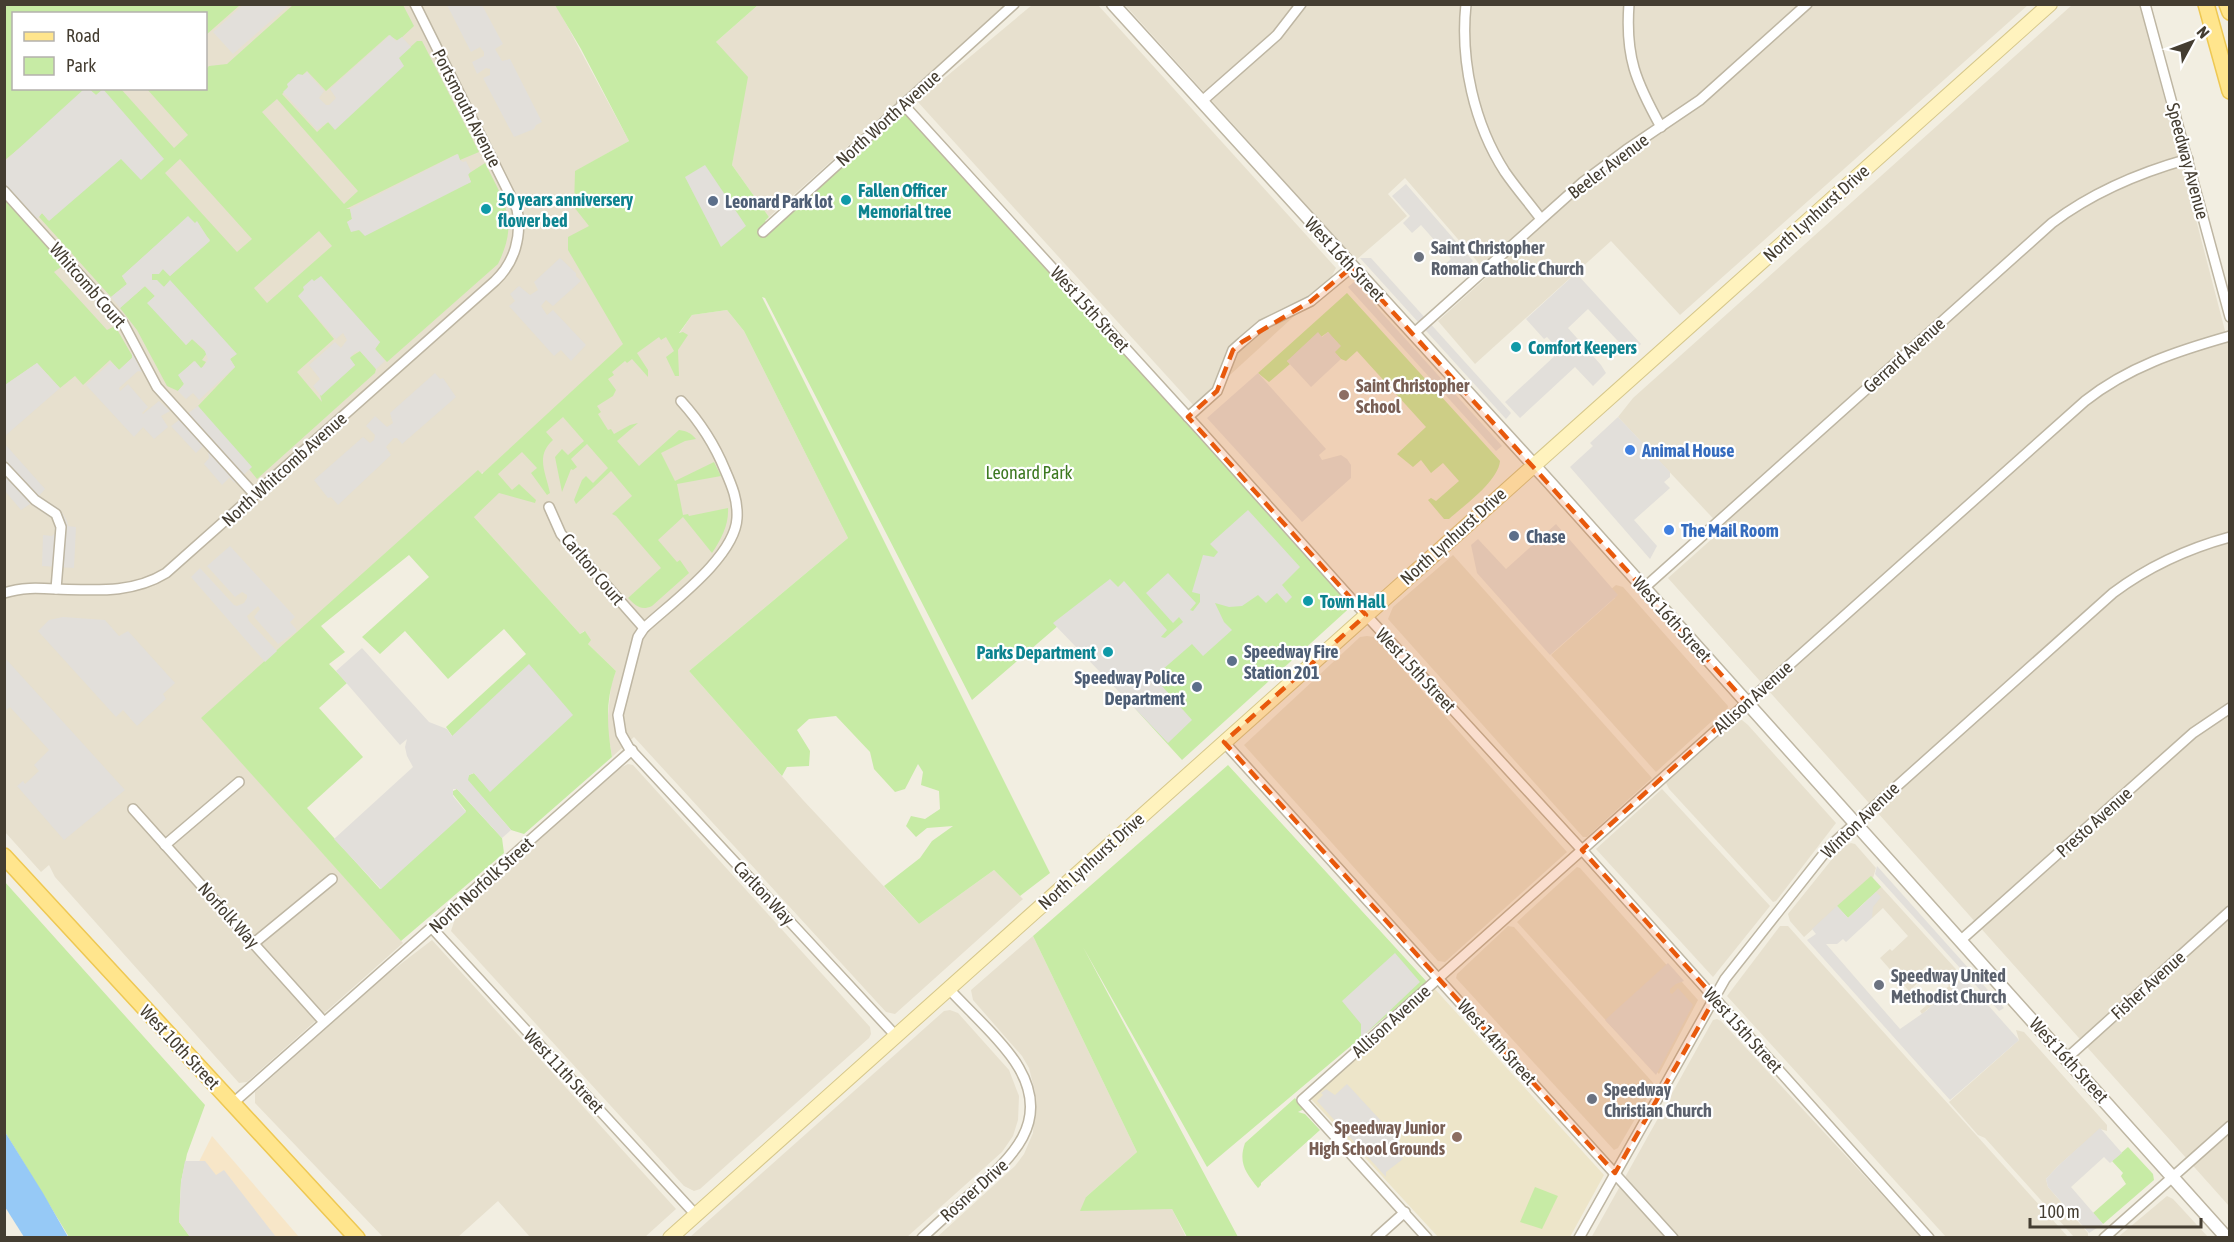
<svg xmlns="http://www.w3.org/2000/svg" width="2234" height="1242" font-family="'Asap Condensed',sans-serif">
<rect width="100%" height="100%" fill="#f2eee1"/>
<g fill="#e7e0ce" fill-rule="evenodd">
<path d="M5,5H556L629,141L576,171L679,334L692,315L727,310L744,331L848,538L689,671L803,800L919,924L994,870L1023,899L895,1014L886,1012L634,737L612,757L607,726L611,685L616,671L588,644L584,631L580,634L474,517L483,472L206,723L403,943L247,1082L239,1083L55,877L49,865L41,872L5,832ZM14,14H206V88H14Z"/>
<path d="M758,5H1005L769,217L732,165L737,130L716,42Z"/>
<path d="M1032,5H1098L1336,268L1326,287L1195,407L917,101Z"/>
<path d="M1125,5H2028L1680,315L1611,241L1475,364L1438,321L1489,275L1405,178L1388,194L1407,216L1356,260Z"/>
<path d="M2072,5H2140L2229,346V1206L1668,578L1723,529L1618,417L1633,398Z"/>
<path d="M1453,555L1652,778L1587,837H1583L1388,619L1393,607Z"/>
<path d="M1616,585L1623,587L1728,706L1727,711H1723L1656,772L1551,655L1615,598L1609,591Z"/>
<path d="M1367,636L1374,637L1567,852L1445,962L1438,961L1244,745L1360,637Z"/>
<path d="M1737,720H1742L1748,725L1836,823L1776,901L1773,902L1669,789L1666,783Z"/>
<path d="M628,764L633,765L870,1027L871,1034L869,1038L700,1189L694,1191L684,1186L451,931L457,913L618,769Z"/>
<path d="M1662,789L1770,906L1713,977L1596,849Z"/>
<path d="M1851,843L1855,844L1876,868L1873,878L1964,978L1922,1014L1920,1011L1949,986L1934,969L1932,971L1927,965L1920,972L1924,977L1909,991L1880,958L1890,949L1892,951L1908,936L1883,908L1872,918V907L1866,881L1804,937L1790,921L1788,914L1837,853L1844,846Z"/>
<path d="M1577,867L1580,868L1698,1000L1659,1074L1611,1026L1517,922Z"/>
<path d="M1508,926L1514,927L1655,1085L1618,1148L1614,1150L1456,978L1457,974Z"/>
<path d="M1780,926H1788L2068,1237H1946L1727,996Z"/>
<path d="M1033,936L1137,1152L1086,1197L1172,1209L1186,1237L936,1238L1015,1166L1024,1154L1033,1133L1035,1092L1029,1068L1022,1056L973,1000L971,990Z"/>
<path d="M432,940L676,1209L645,1237H530L498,1201L458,1237H383L255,1103V1092L385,976Z"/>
<path d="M950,1010L958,1013L1009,1070L1019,1096L1018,1120L1013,1136L1002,1152L907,1237H690L944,1011Z"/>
<path d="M1717,1019L1721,1021L1921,1237L1591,1238L1713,1020Z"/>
<path d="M2016,1030L2024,1032L2107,1125V1131L2100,1129L2058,1166L2046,1179L2048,1187L2088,1233V1237H2074L1985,1138L1978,1135L1949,1102L2019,1040Z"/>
<path d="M2167,1196L2173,1199L2208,1237H2118Z"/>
</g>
<path fill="#f7e6c8" d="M212,1136L299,1237H186L172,1215Z"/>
<path fill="#ede5c9" d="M1434,988L1604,1175L1570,1237H1438L1311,1099Z"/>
<g fill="#c7eba5" fill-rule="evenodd">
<path d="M5,5H240L206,35V14H14V88L121,89L174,148L188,135L147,89L206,88V69L209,66L227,64L293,5H403L414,26L398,41L389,35L326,91L307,71L282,94L317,132L417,41H422L479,152L460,160L457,154L346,209H350L352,219L347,222L356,230H359L471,182L468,174L485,163C505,203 519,221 498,264L387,362L375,349L380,342L298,296L334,339L297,372L322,402L320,395L355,365L349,358L360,351L376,369L375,373L257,479L198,406L235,367L230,359L236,354L170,281L164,287L152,280V273L163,269L170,276L210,240L188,217L122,276L127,284L111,297L39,217L42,213L48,220L103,90L96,95L90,90L5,160ZM277,99L358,191L344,204L262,112ZM180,159L252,239L237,252L165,173ZM319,231L332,246L267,303L254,288Z"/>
<path d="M555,5H758L716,42L748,77L732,165L769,217L765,221L770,225L902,103L1355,603L1182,760L1059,625L972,700L765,298L762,297L1050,873L1020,896L994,870L919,924L884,886L920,858L932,841L953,826L927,828L916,837L906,826L911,816L925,819L940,809L939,791L921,785L923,772L918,764L905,789L895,792L874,769L870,752L836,716L809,719L797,730L810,751L809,766L787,767L782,776L689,671L848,538L744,331L727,310L692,315L679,333L683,332L688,335L678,350L679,376H675L666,357L674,351L666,337L661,340L659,337L637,353L648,370V377L632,359L627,363L625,361L612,372L614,375L608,379L616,390L613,396L597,406L601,412L598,414L608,430L611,429L614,434L630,425L638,423L617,441L639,466L679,430C687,431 691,433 696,439L685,441L661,453L675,481L714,462L721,476L677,484L683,515L688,514L689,516L728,508C729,525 721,539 712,553L683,517L658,540L677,562L680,560L689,573L652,606C641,611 636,606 628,598L661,568L616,516L612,514L632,496L611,471L576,504L574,500L582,480L586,476L593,483L608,468L587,444L571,459L577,467L573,470L571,469L562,492L555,457L562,449L568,455L584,441L563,417L546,432L553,440C535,456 546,473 550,493L547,495L531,473L537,468L522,452L498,474L512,490L519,484L536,500L535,503L499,493L474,517L580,634L585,631L591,640L588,644L616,671C605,701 607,727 612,757L524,834L511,830L467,780L469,775L474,773L490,791L446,727L526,654L504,629L448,679L405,631L380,654L362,637L429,577L409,555L321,626L345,652L329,664L347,683L319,708L363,757L307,808L380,889L466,811L451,792L457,789L502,838L504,853L401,941L201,718L478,470L482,474L623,344L568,250V237L589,226L574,207L575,171L629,141L581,49Z"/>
<path d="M4,197L65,264L54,272L107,330L115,326L133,357L119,370L110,360L83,385L75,376L60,388L37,363L5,385Z"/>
<path d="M145,286L155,296L148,303L186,345L192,339L207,353L202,360L206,362L201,369L194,361L179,375L184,384L178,391L167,386L137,330L120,308Z"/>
<path d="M1347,293L1500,461C1498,482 1463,506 1449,519H1444L1428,500L1431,498L1436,501L1459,481L1443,463L1431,473L1421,460L1413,467L1397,454L1426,427L1357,351L1346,361L1341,359L1334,352L1340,346L1328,332L1287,361L1290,364L1269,382L1258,373Z"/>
<path d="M1228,765L1427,982L1207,1167L1083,947L1238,1237H1187L1172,1209L1080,1211L1086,1197L1137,1152L1033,936Z"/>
<path d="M1871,876L1881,887L1848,918L1837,906Z"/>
<path d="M4,881L205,1105L187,1154L181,1182L179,1222L190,1237H69L5,1132Z"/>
<path d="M1295,1098L1304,1109L1298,1112L1305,1114L1320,1130L1261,1183V1185L1258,1188C1246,1173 1238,1163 1245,1143Z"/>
<path d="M2128,1147L2153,1174L2154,1180L2103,1224L2093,1213L2126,1184L2121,1176L2123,1173L2112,1161Z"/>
<path d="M1535,1187L1558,1196L1542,1229L1520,1222Z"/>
</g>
<g fill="#e2dfda">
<path d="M244,4L289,5L233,54L213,32Z"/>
<path d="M447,5H482L503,44L495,49L502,61L510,59L542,122L536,125L534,129L514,137L483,78L490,75V69L486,68L477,74L472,62L484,56V52L480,47L471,52Z"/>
<path d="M390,35L396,41L402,37L411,47L399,58L404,66L335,130L328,122L317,130L283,92L288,87L287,84L298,74L303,75L307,72L324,91L319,98L326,105H329L336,98L330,89Z"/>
<path d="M84,89H89L96,95L103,89L164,159L141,180L121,159L49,221L42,213L32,225L5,197V161Z"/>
<path d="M458,154L460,160L463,162L466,161L471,171L468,175L471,182L365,236L359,230L351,232L347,222L352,219L350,209Z"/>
<path d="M705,165L746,226L721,247L685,177Z"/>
<path d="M1406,184L1473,261L1455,278L1444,265L1451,259L1421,225L1412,233L1403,223L1410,216L1392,196Z"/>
<path d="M188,216L195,223L197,221L210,241L170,276L163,269L159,274H152V280H157L164,287L170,280L237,354L230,359L235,367L199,400L193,393L186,399L178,391L184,384L178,375L195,361L201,368L204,366L208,359L204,349L192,339L186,345L147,303L155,296L145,286L120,308L111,297L127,284L122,276Z"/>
<path d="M560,258L576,273V276L581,281L553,306L546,300L541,306L547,315L553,310L586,345L571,361L561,350L554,356L509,306L515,301L510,294L519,286L530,295L538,290L534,282Z"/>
<path d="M1360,258H1371L1511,413L1506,419Z"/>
<path d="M1576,273L1641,344L1630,354L1588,309L1568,328L1601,365L1606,373L1593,386L1575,367L1520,418L1505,402L1560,351L1547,337L1544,339L1526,319Z"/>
<path d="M321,276L380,342L375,349L385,361L376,369L360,351L355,352L350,358L355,365L321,396L313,386L320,379L309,365L335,342L341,348L347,340L343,333L336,339L298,296L304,290L303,287L312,279L314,281Z"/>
<path d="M1354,282L1502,446L1496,451L1348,287Z"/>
<path d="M1318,332L1322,337L1328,332L1341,346L1335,352L1341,359L1311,387L1287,361Z"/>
<path d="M132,352L142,372L138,371L119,388L120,391L128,384L148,407L142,413L143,414L159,401L170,411L161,416L168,427L154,439L143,427L134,437L86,385L111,362L119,370L132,358Z"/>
<path d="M37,363L60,388L5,436V385Z"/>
<path d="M435,373L440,379L443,378L456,397L402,444L397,438H394L386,447L391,455L338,505L331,497L328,498L314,480L363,437L370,443L374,440L375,435L366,426L375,416L387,427L393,423L390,413Z"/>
<path d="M1258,373L1326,449L1319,455L1322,460L1341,455L1347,459L1351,465V478L1302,522L1207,418Z"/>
<path d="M198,406L252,467L235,483L229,478L222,485L204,464L209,458L208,451L203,446L196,453L171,426Z"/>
<path d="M1618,417L1670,472V477L1664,482L1670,488L1634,520L1657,546L1650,559L1570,467L1593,446L1590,443Z"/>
<path d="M4,443L45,489L39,496L60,509L67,521L68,526L76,527L74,568L42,566L43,535L52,536L55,533L54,520L30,504L21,510L5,491Z"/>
<path d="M1248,510L1300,567L1282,585L1292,597L1286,603L1277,593L1266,603L1258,595L1242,606L1229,607L1215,603L1224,622L1232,630L1203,656L1192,644L1154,677L1192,720L1168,743L1053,623L1110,579L1118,587L1124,581L1167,630L1161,637L1165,638L1183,622L1179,617L1173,623L1146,593L1168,573L1196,603L1190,610L1193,611L1200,602V594L1192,592L1203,555L1214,557L1218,552L1210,544Z"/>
<path d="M1556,524L1618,595L1550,655L1477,573L1471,545L1478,539L1506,569Z"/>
<path d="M230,546L295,617L290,622L296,629V632L278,644L254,617L260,609L258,606L247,616L249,621L277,651L265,662L191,577L200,568L234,605L237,606L244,603L247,598V595L242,592L235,597L207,566Z"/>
<path d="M63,617L105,620L119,636L128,631L175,683L163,694L166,699L137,726L123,710L116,717L38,631L49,620Z"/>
<path d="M362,648L429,722L447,729L452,736L529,664L573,715L490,792L474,773L469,775L468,780L511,830L502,838L457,789H453V796L466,812L381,889L334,839L413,767L407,756L405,747L407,739L400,745L336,671Z"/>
<path d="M5,658L125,790L64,840L17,786L23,781L25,784L39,771L34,765L49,750L10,707L5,711Z"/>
<path d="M1877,866L2004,1008L1999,1011L1875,874Z"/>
<path d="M1876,892L1881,897L1873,907L1872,918L1846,942L1843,939L1837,944H1826L1900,1029L1926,1011L1964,978L2019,1040L1950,1100L1807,940L1816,934L1812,929L1837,906L1848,918Z"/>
<path d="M1395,953L1420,982L1361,1038V1024L1342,1001Z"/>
<path d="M1668,963L1684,981L1676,984L1670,989V993L1672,994L1678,988L1693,1005L1656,1075L1605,1020Z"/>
<path d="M1347,1084L1396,1137L1393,1146L1403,1159L1386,1172V1177L1317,1101L1323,1095L1321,1093L1326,1089L1335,1095Z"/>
<path d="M2100,1128L2122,1153L2110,1163L2104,1157L2071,1187L2103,1224L2089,1233L2048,1187L2046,1179L2058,1166Z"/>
<path d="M185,1161H205L216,1175L224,1170L276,1237H190L179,1222L181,1182Z"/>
</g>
<path fill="#96c9f6" d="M5,1132L43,1193L68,1237H24L5,1207Z"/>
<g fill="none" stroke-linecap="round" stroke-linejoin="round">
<defs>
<g id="minor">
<path d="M1466,4C1460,61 1474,124 1505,172C1516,188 1529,203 1541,219"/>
<path d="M1629,4C1625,57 1636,82 1661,127"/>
<path d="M2145,4L2230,317"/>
<path d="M1201,102L1277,35L1301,4"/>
<path d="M902,103L1200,430L1355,603L1582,850L1929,1238"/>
<path d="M4,191L123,323L157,387L255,495"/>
<path d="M763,232L1014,4"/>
<path d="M1413,334L1583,182L1626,150L1700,100L1807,4"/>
<path d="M681,401C700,422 714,443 725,470C732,486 738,500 737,518C735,557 671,603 644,628L638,637L618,715L621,734L629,748L896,1036"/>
<path d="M1188,417L1217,391L1233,350L1242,342L1262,325L1311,301L1352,267"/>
<path d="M4,467L35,500L56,514L61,527L56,589"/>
<path d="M549,507L561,534L644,628"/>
<path d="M1644,588L2052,223C2093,192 2138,173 2188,159"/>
<path d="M4,593C22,587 38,588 56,589C94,590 132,594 166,573L495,281C515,262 522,236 517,209L415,4"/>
<path d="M1224,742L1673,1238"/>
<path d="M133,809L324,1022"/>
<path d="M165,845L239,782"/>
<path d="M432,928L696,1215"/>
<path d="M1961,940L2193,733L2230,708"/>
<path d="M254,943L332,879"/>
<path d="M2067,1058L2230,911"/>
<path d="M232,1104L632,750"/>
<path d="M922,1238C939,1222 956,1207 973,1192C1011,1158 1051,1123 1019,1068C1005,1043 969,1011 949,989"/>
<path d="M1376,1238L1405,1212"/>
<path d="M1427,1238L1302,1100L2085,401C2128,367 2177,351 2230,336"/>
<path d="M1579,1238L1725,979L1830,846L2113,593C2149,566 2186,549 2230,537"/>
<path d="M2104,1238L2230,1126"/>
</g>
<path id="tertiary" d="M1113,4L1550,483L2227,1238"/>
<path id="secondary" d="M670,1238L2050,4"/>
<g id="primary">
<path d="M2206,4L2230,91"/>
<path d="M2227,4L2230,12"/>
<path d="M4,856L357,1238"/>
</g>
</defs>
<use href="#minor" stroke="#beb6a3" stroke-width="12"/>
<use href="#tertiary" stroke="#beb6a3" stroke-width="15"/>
<use href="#secondary" stroke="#d6c78b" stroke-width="16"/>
<use href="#primary" stroke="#eec853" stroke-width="18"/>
<use href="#minor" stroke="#fff" stroke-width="9"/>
<use href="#tertiary" stroke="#fff" stroke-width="12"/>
<use href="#secondary" stroke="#fff3be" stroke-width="14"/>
<use href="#primary" stroke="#ffe58d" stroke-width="15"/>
</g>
<path fill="#e8590c" fill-opacity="0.2" stroke="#e8590c" stroke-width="4.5" stroke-dasharray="12 8" stroke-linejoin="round" d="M1352,267L1746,702L1582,850L1715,998L1615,1173L1224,742L1366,615L1188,417L1217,391L1233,350L1242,342L1311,301Z"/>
<g fill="#0f9aa8" stroke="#fff" stroke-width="2">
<circle cx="846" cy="200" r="6"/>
<circle cx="486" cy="209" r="6"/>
<circle cx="1516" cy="347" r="6"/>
<circle cx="1308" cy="601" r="6"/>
<circle cx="1108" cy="652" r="6"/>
</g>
<g fill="#5c6f8a" stroke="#fff" stroke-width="2">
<circle cx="713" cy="201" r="6"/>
<circle cx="1514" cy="536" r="6"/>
<circle cx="1232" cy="661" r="6"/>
<circle cx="1197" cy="687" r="6"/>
</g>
<g fill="#6b7280" stroke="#fff" stroke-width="2">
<circle cx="1419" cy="257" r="6"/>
<circle cx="1879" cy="985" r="6"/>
<circle cx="1592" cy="1099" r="6"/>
</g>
<g fill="#8d6e63" stroke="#fff" stroke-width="2">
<circle cx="1344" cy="395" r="6"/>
<circle cx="1457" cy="1137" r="6"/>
</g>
<g fill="#3f7fe0" stroke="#fff" stroke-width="2">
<circle cx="1630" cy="450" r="6"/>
<circle cx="1669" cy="530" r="6"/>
</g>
<g text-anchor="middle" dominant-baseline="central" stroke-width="4.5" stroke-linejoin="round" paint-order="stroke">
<g font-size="18" fill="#443d31" stroke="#fff">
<text transform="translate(467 108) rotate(63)">Portsmouth Avenue</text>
<text transform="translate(888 118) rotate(-42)">North Worth Avenue</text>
<text transform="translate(2188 161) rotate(75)">Speedway Avenue</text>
<text transform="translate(1608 166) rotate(-37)">Beeler Avenue</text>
<text transform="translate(1816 213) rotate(-42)">North Lynhurst Drive</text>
<text transform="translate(1345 259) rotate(47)">West 16th Street</text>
<text transform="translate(88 285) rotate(49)">Whitcomb Court</text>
<text transform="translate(1090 309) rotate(48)">West 15th Street</text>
<text transform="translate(1904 355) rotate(-42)">Gerrard Avenue</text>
<text transform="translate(284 469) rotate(-42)">North Whitcomb Avenue</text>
<text transform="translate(1453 536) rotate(-42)">North Lynhurst Drive</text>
<text transform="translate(593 569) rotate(50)">Carlton Court</text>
<text transform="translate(1672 619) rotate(48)">West 16th Street</text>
<text transform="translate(1416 670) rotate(47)">West 15th Street</text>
<text transform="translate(1753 697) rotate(-42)">Allison Avenue</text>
<text transform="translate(1860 820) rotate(-44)">Winton Avenue</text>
<text transform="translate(2094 822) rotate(-42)">Presto Avenue</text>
<text transform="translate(1091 861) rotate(-42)">North Lynhurst Drive</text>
<text transform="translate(481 885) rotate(-42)">North Norfolk Street</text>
<text transform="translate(764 893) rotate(47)">Carlton Way</text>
<text transform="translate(229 915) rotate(48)">Norfolk Way</text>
<text transform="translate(2148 985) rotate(-42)">Fisher Avenue</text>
<text transform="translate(1391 1021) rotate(-42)">Allison Avenue</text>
<text transform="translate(1743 1030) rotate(48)">West 15th Street</text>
<text transform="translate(1497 1042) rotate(48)">West 14th Street</text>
<text transform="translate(180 1047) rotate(47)">West 10th Street</text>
<text transform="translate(2069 1060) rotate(48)">West 16th Street</text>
<text transform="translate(564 1071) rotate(47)">West 11th Street</text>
<text transform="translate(974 1190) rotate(-42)">Rosner Drive</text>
</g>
<g font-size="18" font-weight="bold" fill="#0d838f" stroke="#fff" text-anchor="start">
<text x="858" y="190">Fallen Officer<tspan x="858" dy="21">Memorial tree</tspan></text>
<text x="498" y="199">50 years anniversery<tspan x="498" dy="21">flower bed</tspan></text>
<text x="1528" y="347">Comfort Keepers</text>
<text x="1320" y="601">Town Hall</text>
<text x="1096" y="652" text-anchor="end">Parks Department</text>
</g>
<g font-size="18" font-weight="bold" fill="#4e5e75" stroke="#fff" text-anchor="start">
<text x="725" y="201">Leonard Park lot</text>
<text x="1526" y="536">Chase</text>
<text x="1244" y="651">Speedway Fire<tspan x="1244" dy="21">Station 201</tspan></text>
<text x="1185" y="677" text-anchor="end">Speedway Police<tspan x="1185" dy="21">Department</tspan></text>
</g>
<g font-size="18" font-weight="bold" fill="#5b616d" stroke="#fff" text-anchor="start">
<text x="1431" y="247">Saint Christopher<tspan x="1431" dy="21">Roman Catholic Church</tspan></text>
<text x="1891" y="975">Speedway United<tspan x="1891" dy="21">Methodist Church</tspan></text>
<text x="1604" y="1089">Speedway<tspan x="1604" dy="21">Christian Church</tspan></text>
</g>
<g font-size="18" font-weight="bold" fill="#785e54" stroke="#fff" text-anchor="start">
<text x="1356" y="385">Saint Christopher<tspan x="1356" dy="21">School</tspan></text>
<text x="1445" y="1127" text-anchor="end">Speedway Junior<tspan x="1445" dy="21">High School Grounds</tspan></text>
</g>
<g font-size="18" font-weight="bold" fill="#366cbe" stroke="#fff" text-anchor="start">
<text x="1642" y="450">Animal House</text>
<text x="1681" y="530">The Mail Room</text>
</g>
<g font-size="18" fill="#3d7921" stroke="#fff">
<text x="1029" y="472">Leonard Park</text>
</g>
</g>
<rect width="2234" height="1242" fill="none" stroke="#443d31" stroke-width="12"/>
<rect x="12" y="12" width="195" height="78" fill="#ffffff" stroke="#b4b1ad" stroke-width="1.5"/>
<rect x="24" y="32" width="30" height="9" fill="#ffe58d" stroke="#b4b1ad" stroke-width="1.5"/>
<text x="66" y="42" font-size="18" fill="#443d31">Road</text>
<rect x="24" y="57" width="30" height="18" fill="#c7eba5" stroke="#b4b1ad" stroke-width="1.5"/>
<text x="66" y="72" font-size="18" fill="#443d31">Park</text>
<g transform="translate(2192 42) rotate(49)" stroke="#ffffff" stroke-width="4.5" paint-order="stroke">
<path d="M0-4.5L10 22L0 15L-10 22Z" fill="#443d31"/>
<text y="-9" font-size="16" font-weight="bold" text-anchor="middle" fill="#443d31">N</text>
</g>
<path d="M2030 1218v9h171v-9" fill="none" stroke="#443d31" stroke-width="3"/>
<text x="2039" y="1218" font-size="18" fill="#443d31" stroke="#ffffff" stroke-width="4.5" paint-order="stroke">100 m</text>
</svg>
